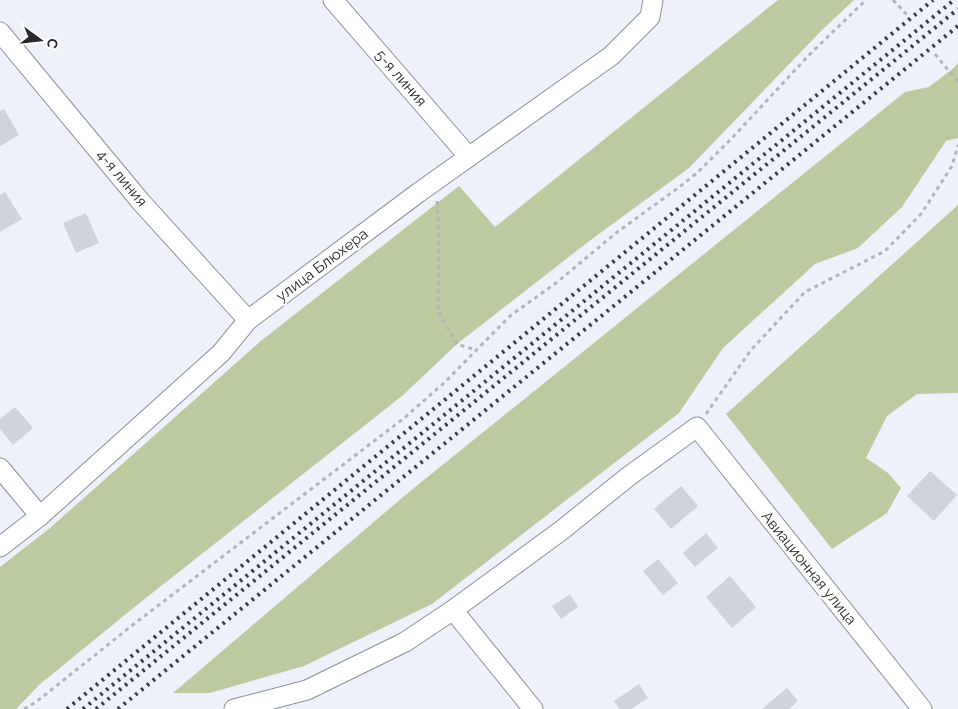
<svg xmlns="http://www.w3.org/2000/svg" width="958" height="709" font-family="Raleway,sans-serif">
<rect width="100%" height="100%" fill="#eef1f9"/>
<g fill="#bcca9f">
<path d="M778,0H854L822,30L689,168L588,242L457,344L402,396L137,605L39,685L16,709H0V567L50,528L262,340L459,186L495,227Z"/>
<path d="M958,63V138L946,141L902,207L858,248L815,264L723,348L679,413L432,604L304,666L210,693H173L409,492L905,92L929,87L955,67Z"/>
<path d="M958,205V393L917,394L887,416L866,458L888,473L901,488L887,513L832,549L726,414Z"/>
</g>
<g fill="#d1d3db">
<path d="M4,109L19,135L0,146V111Z"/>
<path d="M5,192L22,219L0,232V195Z"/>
<path d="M86,213L99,243L76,253L63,223Z"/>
<path d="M15,407L33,428L13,445L0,429V419Z"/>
<path d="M930,471L957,495L934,521L907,496Z"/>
<path d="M681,486L698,506L671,529L654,509Z"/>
<path d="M706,533L718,548L695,567L683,553Z"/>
<path d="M658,559L678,583L663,595L643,571Z"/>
<path d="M730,576L756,607L732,628L706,597Z"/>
<path d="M570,594L578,607L561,619L552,606Z"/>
<path d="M639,684L648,698L631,709H619L614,701Z"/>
<path d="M787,688L798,701L789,709H762Z"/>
</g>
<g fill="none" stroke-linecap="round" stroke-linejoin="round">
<defs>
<g id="street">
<path d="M333,0L469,157"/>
<path d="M0,32L141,202L248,320"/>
<path d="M0,468L40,516"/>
<path d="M0,547L40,516L221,353L248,320L418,193L611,56L650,17L653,0"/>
<path d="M453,610L533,709"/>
<path d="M234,709L307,690L405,642L453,610L562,530L629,476L697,427L922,709"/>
</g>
</defs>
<use href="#street" stroke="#8d9097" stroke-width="21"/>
<g stroke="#b2b4bb" stroke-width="3" stroke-dasharray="4 4" stroke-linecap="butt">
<path d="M893,0L908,16"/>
<path d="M935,54L958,82"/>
<path d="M437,201L439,240L438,311L457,344L476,350"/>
<path d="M706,414L751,350L805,292L885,251L921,214L952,166L958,145"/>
<path d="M24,709L36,702L134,624L403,419L444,383L510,316L556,283L616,233L678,188L697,173L733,137L810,54L866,0"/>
</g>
<use href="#street" stroke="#fff" stroke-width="19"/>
<g stroke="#3b3c40" stroke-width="4" stroke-dasharray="2.5 5" stroke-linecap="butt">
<path d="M67,709L933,0"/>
<path d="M83,709L954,0"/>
<path d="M96,709L958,9"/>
<path d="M118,709L958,26"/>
</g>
</g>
<g text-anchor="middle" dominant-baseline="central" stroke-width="4" stroke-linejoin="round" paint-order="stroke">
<g font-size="15" fill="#27282b" stroke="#fff">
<text transform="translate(401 78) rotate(49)">5-я линия</text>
<text transform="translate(122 178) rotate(50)">4-я линия</text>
<text transform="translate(322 265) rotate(-37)">улица Блюхера</text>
<text transform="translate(809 568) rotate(51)">Авиационная улица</text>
</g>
</g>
<g transform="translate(40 40) rotate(105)" stroke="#ffffff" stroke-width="4" paint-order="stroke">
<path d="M0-4L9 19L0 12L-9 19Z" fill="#27282b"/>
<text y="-8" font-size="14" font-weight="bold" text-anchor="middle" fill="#27282b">С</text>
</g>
</svg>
